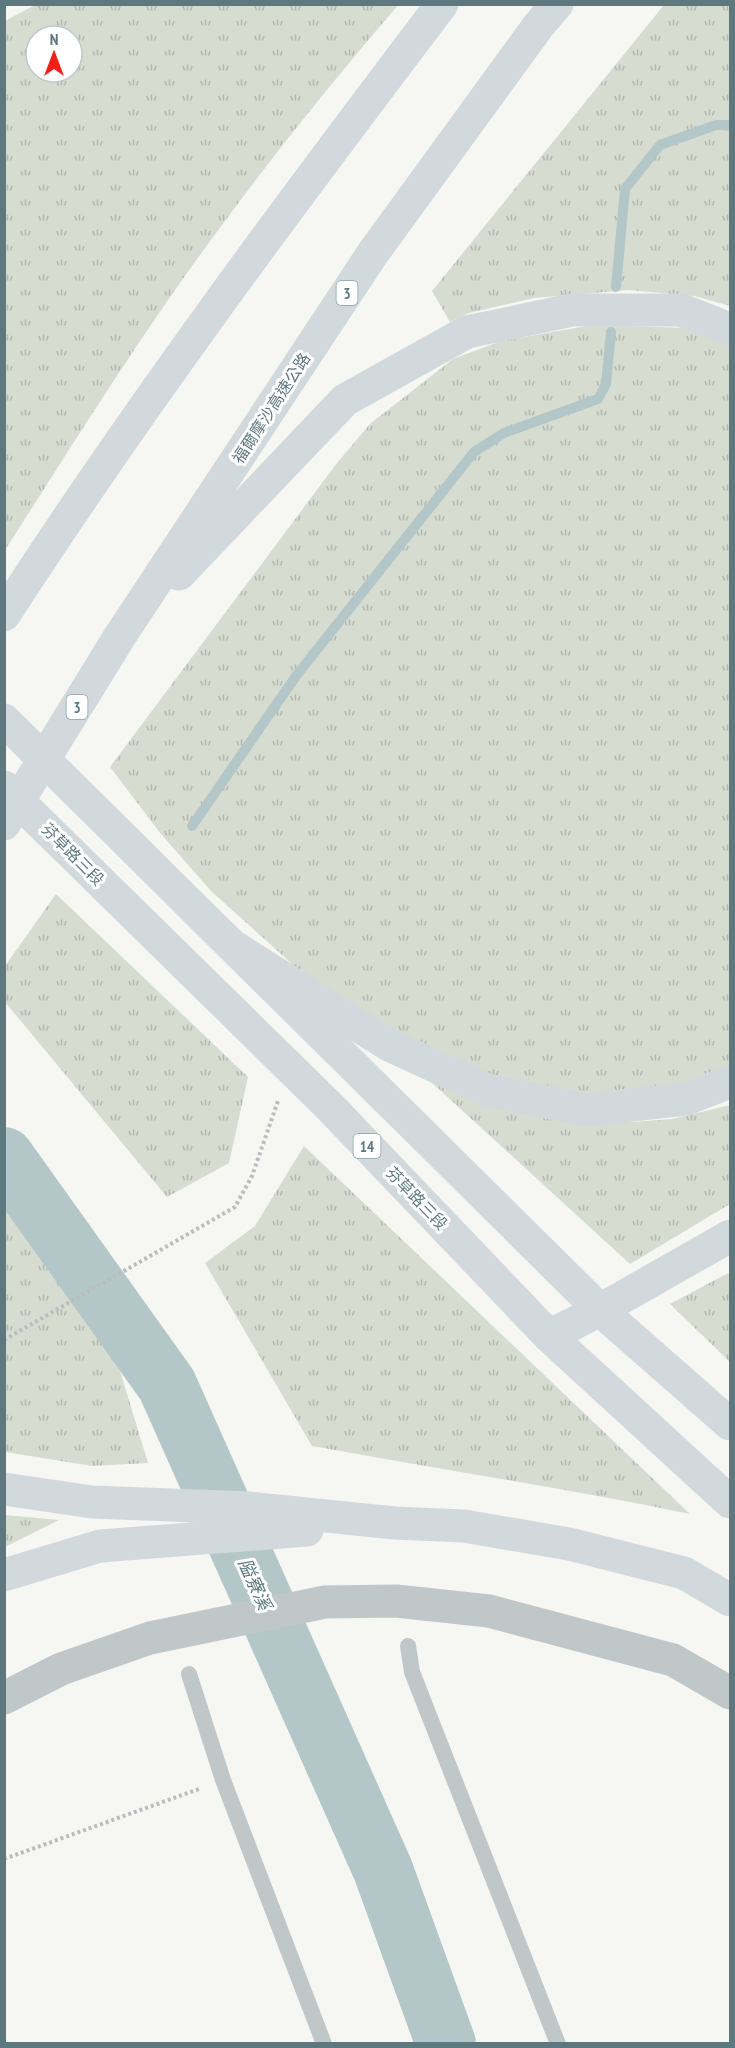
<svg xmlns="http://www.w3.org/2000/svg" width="735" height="2048" font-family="'PT Sans Narrow','Noto Sans TC',sans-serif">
<defs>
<pattern id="grass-tufts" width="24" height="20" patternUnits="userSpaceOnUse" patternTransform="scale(1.5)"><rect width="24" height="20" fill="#d7dcd1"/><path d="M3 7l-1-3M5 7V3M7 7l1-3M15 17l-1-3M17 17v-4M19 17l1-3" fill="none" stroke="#b2b7af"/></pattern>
</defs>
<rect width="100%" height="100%" fill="#f6f6f2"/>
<g fill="url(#grass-tufts)" fill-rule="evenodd">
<path d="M35,5H398C337,76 278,149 222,225C144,329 75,441 5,550V21ZM36,36H72V72H36Z"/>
<path d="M664,5H730V306L694,296L629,290L534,298L469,313L450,322L432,291Z"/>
<path d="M592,325L692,328L730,340V1075L592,1101L494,1080L331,999L211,891L161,834L110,767L337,463L371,423L453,359L501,341Z"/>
<path d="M56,894L248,1077L229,1163L167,1197L5,1002V966Z"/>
<path d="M430,1081L580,1121L633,1122L672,1119L730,1105V1204L630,1264Z"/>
<path d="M304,1146L690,1514C564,1488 438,1469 312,1446L205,1263L255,1226Z"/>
<path d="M5,1205L46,1252L114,1351L148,1463L92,1466L5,1452Z"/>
<path d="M730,1272V1362L670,1304Z"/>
<path d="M5,1515L59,1520L5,1547Z"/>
</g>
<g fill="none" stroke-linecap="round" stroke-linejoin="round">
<g stroke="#b4c7c8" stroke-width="10">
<path d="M616,287L625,189L660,145L716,125H730"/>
<path d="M192,826L296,676L474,452L504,433L598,399L606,384L611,332"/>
</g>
<path stroke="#b4c7c8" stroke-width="60" d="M4,1157L167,1385L383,1870L446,2044"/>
<g stroke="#b8bdbf" stroke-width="4" stroke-dasharray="3 3" stroke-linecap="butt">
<path d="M4,1340L235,1207L252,1176L278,1101"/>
<path d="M4,1859L199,1789"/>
</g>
<g stroke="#c0c7c9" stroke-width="16">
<path d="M408,1646L412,1672L558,2044"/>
<path d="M189,1674L223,1780L324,2044"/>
</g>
<path stroke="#c0c7c9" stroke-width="33" d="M4,1698L61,1669L150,1638L325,1602L396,1601L489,1611L673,1660L730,1693"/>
<g stroke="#d2d9dc" stroke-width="33">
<path d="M4,720L600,1310L730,1424"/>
<path d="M4,787L331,1108L549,1336L730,1502"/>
</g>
<g stroke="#d2d9dc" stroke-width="33">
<path d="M179,574L345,400L467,332L572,310H681L730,329"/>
<path d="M4,615C140,405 291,203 442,4"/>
<path d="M4,824L120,636L373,253L539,25L557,4"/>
<path d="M236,948L389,1045L487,1090L586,1110L686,1099L730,1082"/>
<path d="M549,1336L600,1310L730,1236"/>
<path d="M4,1489L92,1502L249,1508L394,1523L464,1526L569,1544L684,1573L730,1600"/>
<path d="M4,1575L100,1546L307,1530"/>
</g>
</g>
<g text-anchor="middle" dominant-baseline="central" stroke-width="6" stroke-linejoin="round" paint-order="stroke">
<g fill="#fff" stroke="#8ea0a6" stroke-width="1.5">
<rect x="336.5" y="281" width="21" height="24" rx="4.5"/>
<rect x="66.5" y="695" width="21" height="24" rx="4.5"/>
<rect x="353.5" y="1134" width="27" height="24" rx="4.5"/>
</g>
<g font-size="15" font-weight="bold" fill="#5e7880">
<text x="347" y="293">3</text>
<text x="77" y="707">3</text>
<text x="367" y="1146">14</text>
</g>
<g font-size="16" fill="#5e7880" stroke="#fff">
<text transform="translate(271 408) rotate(-57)">福爾摩沙高速公路</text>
<text transform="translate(73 854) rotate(45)">芬草路三段</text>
<text transform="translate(417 1198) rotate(46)">芬草路三段</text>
</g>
<g font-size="18" font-style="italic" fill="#59797c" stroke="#fff">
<text transform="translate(255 1584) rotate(66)">隘寮溪</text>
</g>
</g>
<rect width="735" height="2048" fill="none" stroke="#5e7880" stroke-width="12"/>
<g transform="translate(54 54)"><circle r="28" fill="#ffffff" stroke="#bfc9cc" stroke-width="1.5"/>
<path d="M0-4.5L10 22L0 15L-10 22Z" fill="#f21e17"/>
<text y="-9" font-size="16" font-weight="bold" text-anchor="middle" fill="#5e7880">N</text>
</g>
</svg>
